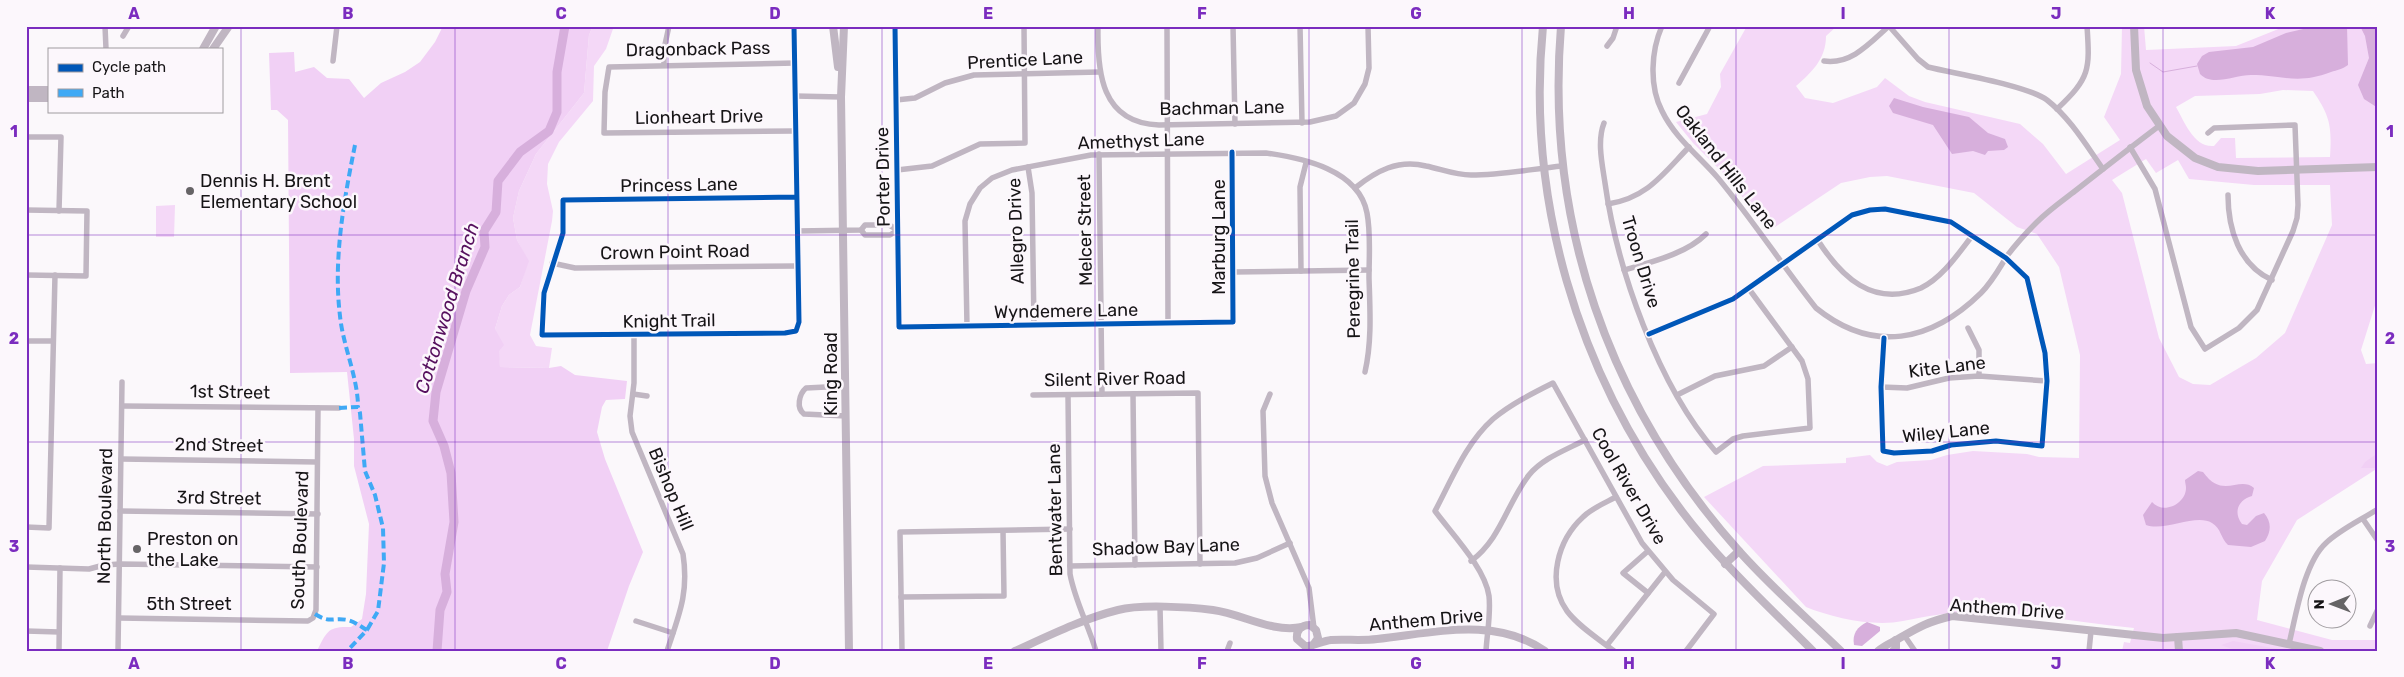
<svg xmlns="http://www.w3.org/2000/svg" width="2404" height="677" font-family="Rubik,sans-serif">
<rect width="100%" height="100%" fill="#fbf8fb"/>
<g fill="#f4d8f7" fill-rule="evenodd">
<path d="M593,26H614L606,49L594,66L593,101L559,142L548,164L547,184L553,211L552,221L530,335L536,346L552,348L549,368L500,367L495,329L502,306L509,295L520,287L528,261L517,240L513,218L519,191L536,154L584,93L589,35Z"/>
<path d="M1747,26H1837L1826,36C1826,59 1812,72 1796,86L1805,98L1833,103L1877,87L1885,78L1909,96L1925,102L2020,124L2043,144L2066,174L2120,140L2104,117L2121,74L2122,26H2144L2146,50L2236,46L2286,26H2378V296L2361,350L2366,364L2378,363V468L2297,520L2262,581L2257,620L2332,640H2378V651H2122L2124,642L2130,643L2134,628C2082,623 2026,612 1974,612C1948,612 1928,616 1903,621C1874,627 1833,618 1806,607L1704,497L1763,466L1846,463V458L1870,455L1877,462L1887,466L1897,462L1931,460L1947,455L1973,451L2027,454L2039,457L2079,458L2080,355L2059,267L2037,234L2017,227L1974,193L1887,176L1870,177L1841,183L1769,231L1725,175L1693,143L1676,122L1707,114L1721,87L1720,74ZM2283,90L2313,91C2330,116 2332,126 2330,157L2236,158L2235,138H2221L2214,146C2194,148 2184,121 2176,107L2195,96L2260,94ZM2146,159L2156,173L2178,160L2189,179L2254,185H2330L2332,225L2285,333L2256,358L2210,385L2193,384L2179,377L2159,338L2122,193L2112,180Z"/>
<path d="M175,205L174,237H156V206Z"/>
</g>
<g fill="#f1d0f5">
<path d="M443,26H593L589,35L584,93L536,154L519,191L513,218L517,240L529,261L520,287L509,295L502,306L495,329L504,345L499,351L500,367L549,368L561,366L575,375L627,381L625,399L606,400L602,407L597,432L605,459L643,552L629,586L607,651H317C327,631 328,626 351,627L362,619L366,594L369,524L354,466V439L347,372L290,373L288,120L277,110H271L269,53L294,52L295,72L314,67L327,78L349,79L364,98L381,83L405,72L420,62L435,42Z"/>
<path d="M2378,453V468H2361L2365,462Z"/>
<path d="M2233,641L2289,651H2237L2221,645Z"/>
</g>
<g fill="#d7afdc">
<path d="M2316,26H2347L2348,65C2343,69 2337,70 2331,72C2297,85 2283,75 2251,75C2235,75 2212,87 2200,74L2197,64L2202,56L2209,52L2253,47L2286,33Z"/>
<path d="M2360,26H2378V108L2364,99L2358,85L2369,58L2365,36Z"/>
<path d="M1894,98L1923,107L1969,117L1988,133L2005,139L2008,147L2004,150L1988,151L1985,155L1973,151L1952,154L1933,125L1893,113L1889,106Z"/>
<path d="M2198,471L2203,472C2223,500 2239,475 2254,488L2252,496C2238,500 2233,512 2242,524L2247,525L2256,516L2264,513C2272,522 2271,532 2265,541L2251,547L2228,545C2221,539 2221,528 2212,523C2196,513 2165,532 2146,525L2143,515L2152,502C2163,515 2186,504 2186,488C2186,485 2185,483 2185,480Z"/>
<path d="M1867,622L1880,627V631L1862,646L1854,645C1852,634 1857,627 1867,622Z"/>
</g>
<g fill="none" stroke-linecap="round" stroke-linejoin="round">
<path stroke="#d7afdc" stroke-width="1" d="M2150,63L2163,72L2197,66"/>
<path stroke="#d7afdc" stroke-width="9" d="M437,651L440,610L447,592L445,574L454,522L451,473L444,446L433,421L436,392L466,291L485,247L484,231L496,212L498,181L520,152L549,131L557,112V72L565,26"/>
<g stroke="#c0b6c2" stroke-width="5.5">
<path d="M105,26L106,49"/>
<path d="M794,26L799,322L796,331L785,333L542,335L544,293L563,233V200L796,197"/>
<path d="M895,26L899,327L1233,322L1232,152"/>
<path d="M1098,26C1097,72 1101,123 1159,125L1310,122L1336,116L1354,103L1365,84L1369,68L1368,26"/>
<path d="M1167,26L1168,323"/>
<path d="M1233,26L1235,124"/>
<path d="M1300,26L1302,123"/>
<path d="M1662,26C1651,51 1649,86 1662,111C1675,138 1699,156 1718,178C1752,219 1782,265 1816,308C1873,354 1931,342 1981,293C1992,282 1999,269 2007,256C2016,244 2026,233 2037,222C2049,210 2062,201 2075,191C2103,169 2131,147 2159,126"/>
<path d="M1889,26L1918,59L1928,67C1956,74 2026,85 2047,100C2070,118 2086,145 2103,169"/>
<path d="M123,36L129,26"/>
<path d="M1607,46L1613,38L1617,26"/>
<path d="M333,61L337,26"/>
<path d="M1824,61C1851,65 1870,43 1889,26"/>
<path d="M795,63L609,67L605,92L604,133L795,131"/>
<path d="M664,65V49L669,26"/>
<path d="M1679,83L1710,26"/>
<path d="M795,96L841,97"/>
<path d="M896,100L915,98L945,83L974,75L1099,72"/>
<path d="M2057,109C2090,78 2090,70 2087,26"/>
<path d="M1604,123C1597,141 1602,163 1605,183C1617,269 1658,386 1716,452L1733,439L1743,436L1810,428L1808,379L1802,361L1749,289"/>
<path d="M26,137H61L59,211"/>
<path d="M2130,147L2155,189L2191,327L2205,349L2239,328L2257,310L2293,231L2297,218L2298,205L2295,125L2214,128L2208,133"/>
<path d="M1099,154L1102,394"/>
<path d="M1028,167L1032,193L1034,325"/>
<path d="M897,170L932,166L980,144L1025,143L1024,26"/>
<path d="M1355,188C1376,171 1398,159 1426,166C1441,169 1455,175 1471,175C1501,175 1532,169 1562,166"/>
<path d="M2228,195C2228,229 2239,265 2272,280"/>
<path d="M1608,204C1647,198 1663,174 1689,147"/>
<path d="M26,210L87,211L86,276L26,275"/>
<path d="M861,230L865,235H890L898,230"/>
<path d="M797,231L861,230L865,225H889L898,230"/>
<path d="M1817,239C1841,277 1873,308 1921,288C1942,278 1958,254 1972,236"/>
<path d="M552,263L575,268L798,266"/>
<path d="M1624,270C1651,262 1686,254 1706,234"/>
<path d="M1301,271L1300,187L1306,163"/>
<path d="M1234,272L1369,270"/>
<path d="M967,326L965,221L970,204L980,188L992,178L1012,170L1091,155L1266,153C1303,158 1359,170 1367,213C1371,233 1369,257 1369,278C1370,310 1372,341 1365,372"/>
<path d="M1968,328L1979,350V376"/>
<path d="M1649,334L1733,299L1852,215L1870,210L1885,209L1951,222L2006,258L2027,278L2045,353L2047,381L2042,446L1996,441L1951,445L1932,451L1894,453L1883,451L1881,387L1884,338"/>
<path d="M634,335V383L630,416L632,432L683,554C689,593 679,615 667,651"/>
<path d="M26,341H53"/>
<path d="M846,386L806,388C799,394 796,408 804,414L846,416"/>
<path d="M1881,387L1907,388L1949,378L1979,376L2047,381"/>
<path d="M633,394L647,396"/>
<path d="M1133,394L1135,565"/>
<path d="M1270,394L1263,411L1265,476L1272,503L1309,588L1314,628"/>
<path d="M1033,395L1198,393L1200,564"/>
<path d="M1068,395L1070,574C1075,601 1088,624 1096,651"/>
<path d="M1677,395L1715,376L1764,366L1792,347"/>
<path d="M122,406L339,408"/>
<path d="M121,459L317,462"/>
<path d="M120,511L318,514"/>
<path d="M2363,519L2378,541"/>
<path d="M26,527L49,528L55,275"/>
<path d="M1648,551L1623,573L1648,593"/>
<path d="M1471,561C1501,539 1507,503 1529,475C1543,458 1566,450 1585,440"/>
<path d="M1070,566L1235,563L1257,558L1290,543"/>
<path d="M26,567L89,569L104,565L120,564L317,567"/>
<path d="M901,597L1004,596L1003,531"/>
<path d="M1160,607L1161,651"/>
<path d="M119,618L308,621L313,618L316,610L318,408"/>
<path d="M636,621L673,633"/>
<path d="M2370,626L2378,609"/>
<path d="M26,631L59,632"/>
<path d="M1904,635L1915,651"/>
<path d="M2289,644C2296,615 2304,563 2326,543C2341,529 2361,520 2378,509"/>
<path d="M1607,645L1665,572"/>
<path d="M59,651L60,568"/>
<path d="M118,651L122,382"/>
<path d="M902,651L900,532L1070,529"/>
<path d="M1227,651L1230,643"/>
<path d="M1486,651C1487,633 1491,614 1489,596C1485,568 1452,534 1435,511C1452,479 1466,443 1493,419C1511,404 1533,393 1553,383L1642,543L1673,580L1714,614L1686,651"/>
<path d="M1614,651C1599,639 1579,627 1567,611C1546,582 1558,540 1583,517C1592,508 1605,503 1616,497"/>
<path d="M2089,651L2091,631"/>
</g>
<g stroke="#c0b6c2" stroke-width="8">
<path d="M833,26L838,67"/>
<path d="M844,26L841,97L849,651"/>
<path d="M1543,26C1526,198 1577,372 1681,510C1720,562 1767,605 1813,651"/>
<path d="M1561,26C1545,222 1608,404 1739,551C1770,586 1807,618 1841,651"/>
<path d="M2134,26L2136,70L2147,106L2167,136L2195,158L2218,167L2258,171L2378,167"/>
<path d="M203,49L216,26"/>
<path d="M213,49L229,26"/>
<path d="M26,90H49"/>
<path d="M26,98H49"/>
<path d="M1725,564L1739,551"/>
<path d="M2178,637L2179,651"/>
<path d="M1313,645L1318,638L1316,630L1310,625C1301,625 1296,630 1297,639L1305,646C1314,646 1322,641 1331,640C1346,639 1362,641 1377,639C1434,633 1495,616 1545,651"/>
<path d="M1015,651C1048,636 1082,619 1118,610C1140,604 1189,607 1213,610C1243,614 1271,633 1302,627"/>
<path d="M1878,651C1885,645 1891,643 1898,639C1919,627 1927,622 1952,616L2163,638L2236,633L2320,651"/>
<path d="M1893,651L1896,648V640"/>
</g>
<g stroke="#3fa9f5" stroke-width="4" stroke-dasharray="8 4" stroke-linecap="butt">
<path d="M355,145C344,200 333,259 340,316C343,346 358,378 358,407"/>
<path d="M339,408L358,407L360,413L365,471L375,495L383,528L384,563L378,611L367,630"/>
<path d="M315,614C331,624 332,617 348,620C355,622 360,626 367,630L347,651"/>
</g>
<defs>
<g id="cycleway">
<path d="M794,26L799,322L796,331L785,333L542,335L544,293L563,233V200L796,197"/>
<path d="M895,26L899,327L1233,322L1232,152"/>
<path d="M1649,334L1733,299L1852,215L1870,210L1885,209L1951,222L2006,258L2027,278L2045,353L2047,381L2042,446L1996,441L1951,445L1932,451L1894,453L1883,451L1881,387L1884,338"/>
</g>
</defs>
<use href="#cycleway" stroke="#fcf7fc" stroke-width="8"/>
<use href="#cycleway" stroke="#0057b8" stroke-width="5"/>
</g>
<path fill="none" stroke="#7b2cbf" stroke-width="1" stroke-opacity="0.55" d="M241,26V651M455,26V651M668,26V651M882,26V651M1095,26V651M1309,26V651M1522,26V651M1736,26V651M1949,26V651M2163,26V651M26,235H2378M26,442H2378"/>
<g fill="#666466" stroke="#fcf7fc" stroke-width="2">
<circle cx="190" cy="191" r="5"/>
<circle cx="137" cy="549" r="5"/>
</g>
<g text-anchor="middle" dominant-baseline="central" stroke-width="5" stroke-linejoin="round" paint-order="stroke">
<g font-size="18" fill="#161416" stroke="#fcf7fc">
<text transform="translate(698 49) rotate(-1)">Dragonback Pass</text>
<text transform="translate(1025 60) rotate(-3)">Prentice Lane</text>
<text transform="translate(1222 108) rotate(-1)">Bachman Lane</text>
<text transform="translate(699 117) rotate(-1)">Lionheart Drive</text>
<text transform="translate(1141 141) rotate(-2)">Amethyst Lane</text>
<text transform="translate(1726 167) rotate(52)">Oakland Hills Lane</text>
<text transform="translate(883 177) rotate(-91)">Porter Drive</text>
<text transform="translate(679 185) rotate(-1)">Princess Lane</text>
<text transform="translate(1085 230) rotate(-91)">Melcer Street</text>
<text transform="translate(1016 231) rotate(-92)">Allegro Drive</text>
<text transform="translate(1219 237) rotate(-90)">Marburg Lane</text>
<text transform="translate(675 252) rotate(-1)">Crown Point Road</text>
<text transform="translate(1641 262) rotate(73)">Troon Drive</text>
<text transform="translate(1353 279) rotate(-91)">Peregrine Trail</text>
<text transform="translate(1066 311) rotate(-1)">Wyndemere Lane</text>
<text transform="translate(669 321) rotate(-1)">Knight Trail</text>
<text transform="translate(1947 367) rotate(-7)">Kite Lane</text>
<text transform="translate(831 374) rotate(-90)">King Road</text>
<text transform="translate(1115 379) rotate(-1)">Silent River Road</text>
<text transform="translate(230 392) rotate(1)">1st Street</text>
<text transform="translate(1946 432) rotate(-6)">Wiley Lane</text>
<text transform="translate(219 445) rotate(1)">2nd Street</text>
<text transform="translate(1629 486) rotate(60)">Cool River Drive</text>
<text transform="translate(671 489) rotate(67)">Bishop Hill</text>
<text transform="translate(219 498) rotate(1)">3rd Street</text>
<text transform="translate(1055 510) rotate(-91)">Bentwater Lane</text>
<text transform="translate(105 516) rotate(-89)">North Boulevard</text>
<text transform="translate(300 540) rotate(-88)">South Boulevard</text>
<text transform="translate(1166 547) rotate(-2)">Shadow Bay Lane</text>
<text x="189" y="604">5th Street</text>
<text transform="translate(2007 609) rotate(4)">Anthem Drive</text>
<text transform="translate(1426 620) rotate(-5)">Anthem Drive</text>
</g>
<g font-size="18" fill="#161416" stroke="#fcf7fc" text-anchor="start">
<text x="200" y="181">Dennis H. Brent<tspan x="200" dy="21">Elementary School</tspan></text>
<text x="147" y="539">Preston on<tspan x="147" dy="21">the Lake</tspan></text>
</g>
<g font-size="19" font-style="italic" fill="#56105e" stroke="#fcf7fc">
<text transform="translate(447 308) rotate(-73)">Cottonwood Branch</text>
</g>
</g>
<rect width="2404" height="677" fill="none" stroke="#fcf7fc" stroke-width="55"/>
<rect x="48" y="48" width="175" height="65" fill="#fcf7fc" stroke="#a09ca0"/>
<rect x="58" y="64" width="25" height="8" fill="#0057b8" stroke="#a09ca0"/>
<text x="92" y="72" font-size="15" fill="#161416">Cycle path</text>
<rect x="58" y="89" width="25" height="8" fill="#3fa9f5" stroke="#a09ca0"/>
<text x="92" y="98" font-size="15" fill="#161416">Path</text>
<g transform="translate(2332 604) rotate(269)"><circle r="24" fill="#fcf7fc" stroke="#a09ca0"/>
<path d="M0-4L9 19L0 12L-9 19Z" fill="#666466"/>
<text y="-8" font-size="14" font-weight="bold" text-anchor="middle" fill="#161416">N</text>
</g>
<rect x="28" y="28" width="2348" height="622" fill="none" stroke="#7b2cbf" stroke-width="2"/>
<g font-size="16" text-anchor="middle" font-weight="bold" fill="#7b2cbf">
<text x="134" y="19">A</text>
<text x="348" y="19">B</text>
<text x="561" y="19">C</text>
<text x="775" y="19">D</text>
<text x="988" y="19">E</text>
<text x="1202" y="19">F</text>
<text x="1416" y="19">G</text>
<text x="1629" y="19">H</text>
<text x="1843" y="19">I</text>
<text x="2056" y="19">J</text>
<text x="2270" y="19">K</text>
<text x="14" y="137">1</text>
<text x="2390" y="137">1</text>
<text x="14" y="344">2</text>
<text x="2390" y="344">2</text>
<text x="14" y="552">3</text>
<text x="2390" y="552">3</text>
<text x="134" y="669">A</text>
<text x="348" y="669">B</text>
<text x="561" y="669">C</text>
<text x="775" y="669">D</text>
<text x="988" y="669">E</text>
<text x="1202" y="669">F</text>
<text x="1416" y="669">G</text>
<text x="1629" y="669">H</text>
<text x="1843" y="669">I</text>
<text x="2056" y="669">J</text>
<text x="2270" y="669">K</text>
</g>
</svg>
